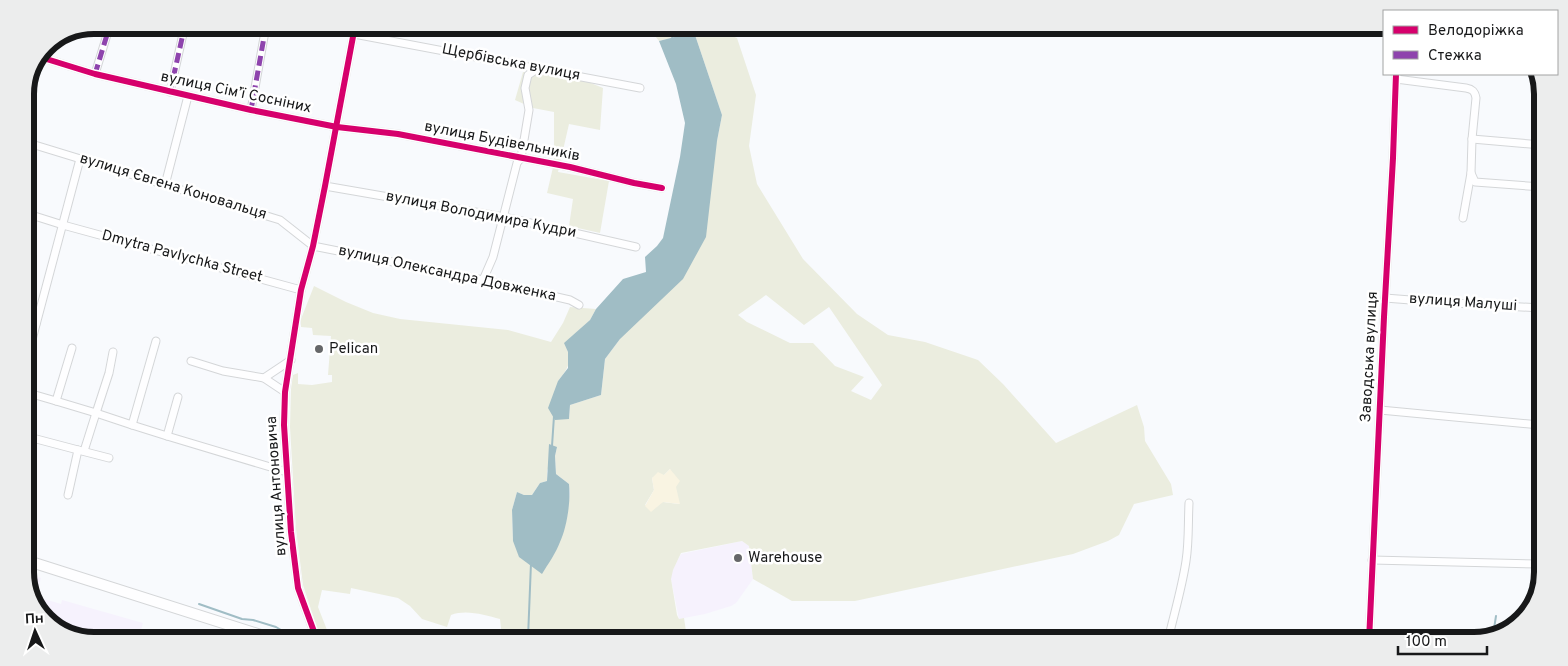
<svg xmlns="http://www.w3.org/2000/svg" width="1568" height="666" font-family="Overpass,sans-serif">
<rect width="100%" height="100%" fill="#f8fafd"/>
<g fill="#f6f2fd">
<path d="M742,541L749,546L753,579L736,603L731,606L705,614L679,619L671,579V573L681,554Z"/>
<path d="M25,573L41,578L37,591L41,598L61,604L62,600L143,623L139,636H68L39,614L25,577Z"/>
</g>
<g fill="#ebeddf" fill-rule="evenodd">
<path d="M648,27H710L737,38L756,95L749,146L757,184L803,259L857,314L888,335L925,342L978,360L1003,384L1056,443L1137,405L1144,427L1145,441L1171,484L1173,495L1134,504L1119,535L1108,541L1073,554L855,601H792L753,579L749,546L742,541L681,553L673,570L671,579L677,615L679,619L684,618L687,638H673V631L660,629L659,638L502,637L500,619C485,615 466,609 451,615L447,627L422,619L410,606L398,598L351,588L350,594L322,590L318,607L329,635L333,637H320L303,585L296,529L290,427L291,389L293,375L298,373V384L312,385L332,382V375H328L331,336L313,335L312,328L301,327V319L314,286L346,302L373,313L400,319L508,330L551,342L563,323L570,307L596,309L590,320L565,343C572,361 570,366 558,381L569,419L570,405L601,395L605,359L620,339L717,141L722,115L694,32L659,41ZM766,295L804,325L829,307L882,385L871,400L851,391L864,377L835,366L813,343H790L747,322L738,315ZM557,447L555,456L556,474L569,484L570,493L567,516L513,541L512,510L517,492L524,495H532L540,483L547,481V471ZM670,469L679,504L663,502L645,505L654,490L652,478L657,475H664Z"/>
<path d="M523,72L586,81L603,88L600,130L569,124L558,172L609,181L600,233L569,226L573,199L547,193L554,163V112L533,108L515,100Z"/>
</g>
<path fill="#f9f4e2" d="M670,469L680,481L676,487L680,504L663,502L651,512L645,506L654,490L652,478L658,472L664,475Z"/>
<g fill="#a0bdc5">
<path d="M694,32L722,115L717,141L706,237L683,279L620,339L605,359L601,395L570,405L569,419L555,420L548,408L558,381L568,368V352L564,343L590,320L596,309L623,279L646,272L645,257L657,246L663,238L680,157L685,123L676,84L659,41Z"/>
<path d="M549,444L557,447L555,456L556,474L569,484C571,500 567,527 560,542C556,553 548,564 542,574L519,557L513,541L512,510L517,492L524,495H532L540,483L547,481Z"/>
</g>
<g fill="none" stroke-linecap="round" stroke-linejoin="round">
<g stroke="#a0bdc5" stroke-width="2">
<path d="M668,27L673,39"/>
<path d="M552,446L554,416"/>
<path d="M199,604L242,619L253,620L276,627L281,630L307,636"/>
<path d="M1493,635L1496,616"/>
<path d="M528,638L531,563"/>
</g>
<defs>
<g id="street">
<path d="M354,34L640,88"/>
<path d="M40,57L95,74L251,110L337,127L398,134L570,167L634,183L662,188"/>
<path d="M95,74L110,25"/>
<path d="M1396,79L1466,88C1472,89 1475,91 1476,98L1472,139L1471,173L1463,218"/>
<path d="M170,92L185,25"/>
<path d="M251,110L266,26"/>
<path d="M1472,139L1542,145"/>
<path d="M25,142L280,220L313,246L483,280L570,300L579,305"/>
<path d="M1471,173L1475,182L1542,187"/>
<path d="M165,185L188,96"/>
<path d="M325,186L504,217L636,247"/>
<path d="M25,213L63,225L301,290"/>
<path d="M483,280L493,257L517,163L521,158L529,110L525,88L528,75L539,68"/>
<path d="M1385,298L1436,302L1541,308"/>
<path d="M25,321L36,324"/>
<path d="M72,348L56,401L96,413L109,373L113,352"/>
<path d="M191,361L223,371L264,378L285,392"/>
<path d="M25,366L80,159"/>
<path d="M264,378L291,360"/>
<path d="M25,392L56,401"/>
<path d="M1380,410L1540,425"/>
<path d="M132,425L167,436L178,397"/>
<path d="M25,436L78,450"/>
<path d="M167,436L287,472"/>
<path d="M84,451L96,413L132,425L156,341"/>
<path d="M68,495L78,450L109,458"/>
<path d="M1372,560L1538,564"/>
<path d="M315,635L298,588L291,532L284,425L285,392L301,290L313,246L325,186L355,26"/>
<path d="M1168,640C1174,614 1182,588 1186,561C1189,542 1188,523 1189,503"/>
<path d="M1369,641L1384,317L1393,158L1396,74"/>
</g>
<g id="secondary">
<path d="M25,560L267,637"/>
<path d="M315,635L316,637"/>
</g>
</defs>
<use href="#street" stroke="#d4d6d8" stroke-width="9"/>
<use href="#secondary" stroke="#d4d6d8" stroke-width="12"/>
<use href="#street" stroke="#fefeff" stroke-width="7"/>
<use href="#secondary" stroke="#fefeff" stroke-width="10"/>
<g stroke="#8e44ad" stroke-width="5" stroke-dasharray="10 5" stroke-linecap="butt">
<path d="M95,74L110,25"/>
<path d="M170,92L185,25"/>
<path d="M251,110L266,26"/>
</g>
<defs>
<g id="cycleway">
<path d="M40,57L95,74L251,110L337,127L398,134L570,167L634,183L662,188"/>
<path d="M316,637L298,588L291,532L284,425L285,392L301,290L313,246L325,186L355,26"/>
<path d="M1369,641L1384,317L1393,158L1396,74"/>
</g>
</defs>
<use href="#cycleway" stroke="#fff" stroke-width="9"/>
<use href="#cycleway" stroke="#d6006c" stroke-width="6"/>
</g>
<g fill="#666769" stroke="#fff" stroke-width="2">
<circle cx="319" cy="349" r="5"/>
<circle cx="738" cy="558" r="5"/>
</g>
<g text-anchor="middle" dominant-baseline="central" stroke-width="5" stroke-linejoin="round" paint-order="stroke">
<g font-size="15" fill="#171819" stroke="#fff">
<text transform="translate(511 63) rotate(11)">Щербівська вулиця</text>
<text transform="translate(236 93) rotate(12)">вулиця Сім’ї Сосніних</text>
<text transform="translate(502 142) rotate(11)">вулиця Будівельників</text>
<text transform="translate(173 187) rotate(17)">вулиця Євгена Коновальця</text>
<text transform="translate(481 215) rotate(11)">вулиця Володимира Кудри</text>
<text transform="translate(182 257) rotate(15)">Dmytra Pavlychka Street</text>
<text transform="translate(447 274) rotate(12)">вулиця Олександра Довженка</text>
<text transform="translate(1463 303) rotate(4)">вулиця Малуші</text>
<text transform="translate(1370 357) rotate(-87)">Заводська вулиця</text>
<text transform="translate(277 486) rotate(-94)">вулиця Антоновича</text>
</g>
<g font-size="15" fill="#171819" stroke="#fff" text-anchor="start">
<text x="329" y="349">Pelican</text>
<text x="748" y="558">Warehouse</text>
</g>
</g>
<path d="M0 0H1568V666H0ZM94 34H1474A60 60 0 0 1 1534 94V572A60 60 0 0 1 1474 632H94A60 60 0 0 1 34 572V94A60 60 0 0 1 94 34Z" fill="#eceded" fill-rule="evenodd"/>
<path fill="none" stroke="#171819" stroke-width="6" d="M94 34H1474A60 60 0 0 1 1534 94V572A60 60 0 0 1 1474 632H94A60 60 0 0 1 34 572V94A60 60 0 0 1 94 34Z"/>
<rect x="1383" y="10" width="175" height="65" fill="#ffffff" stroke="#a2a3a3"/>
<rect x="1393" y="26" width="25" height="8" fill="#d6006c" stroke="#a2a3a3"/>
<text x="1428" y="35" font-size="15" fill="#171819">Велодоріжка</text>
<rect x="1393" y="51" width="25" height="8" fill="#8e44ad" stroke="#a2a3a3"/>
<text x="1428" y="60" font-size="15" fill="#171819">Стежка</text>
<g transform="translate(35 631) rotate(357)" stroke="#ffffff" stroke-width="4" paint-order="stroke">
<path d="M0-4L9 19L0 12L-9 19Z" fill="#171819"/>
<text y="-8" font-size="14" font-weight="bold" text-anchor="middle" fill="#171819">Пн</text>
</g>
<path d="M1398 646v8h89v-8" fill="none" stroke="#171819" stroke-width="2.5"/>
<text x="1406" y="646" font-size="15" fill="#171819" stroke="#ffffff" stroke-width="4" paint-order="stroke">100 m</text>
</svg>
